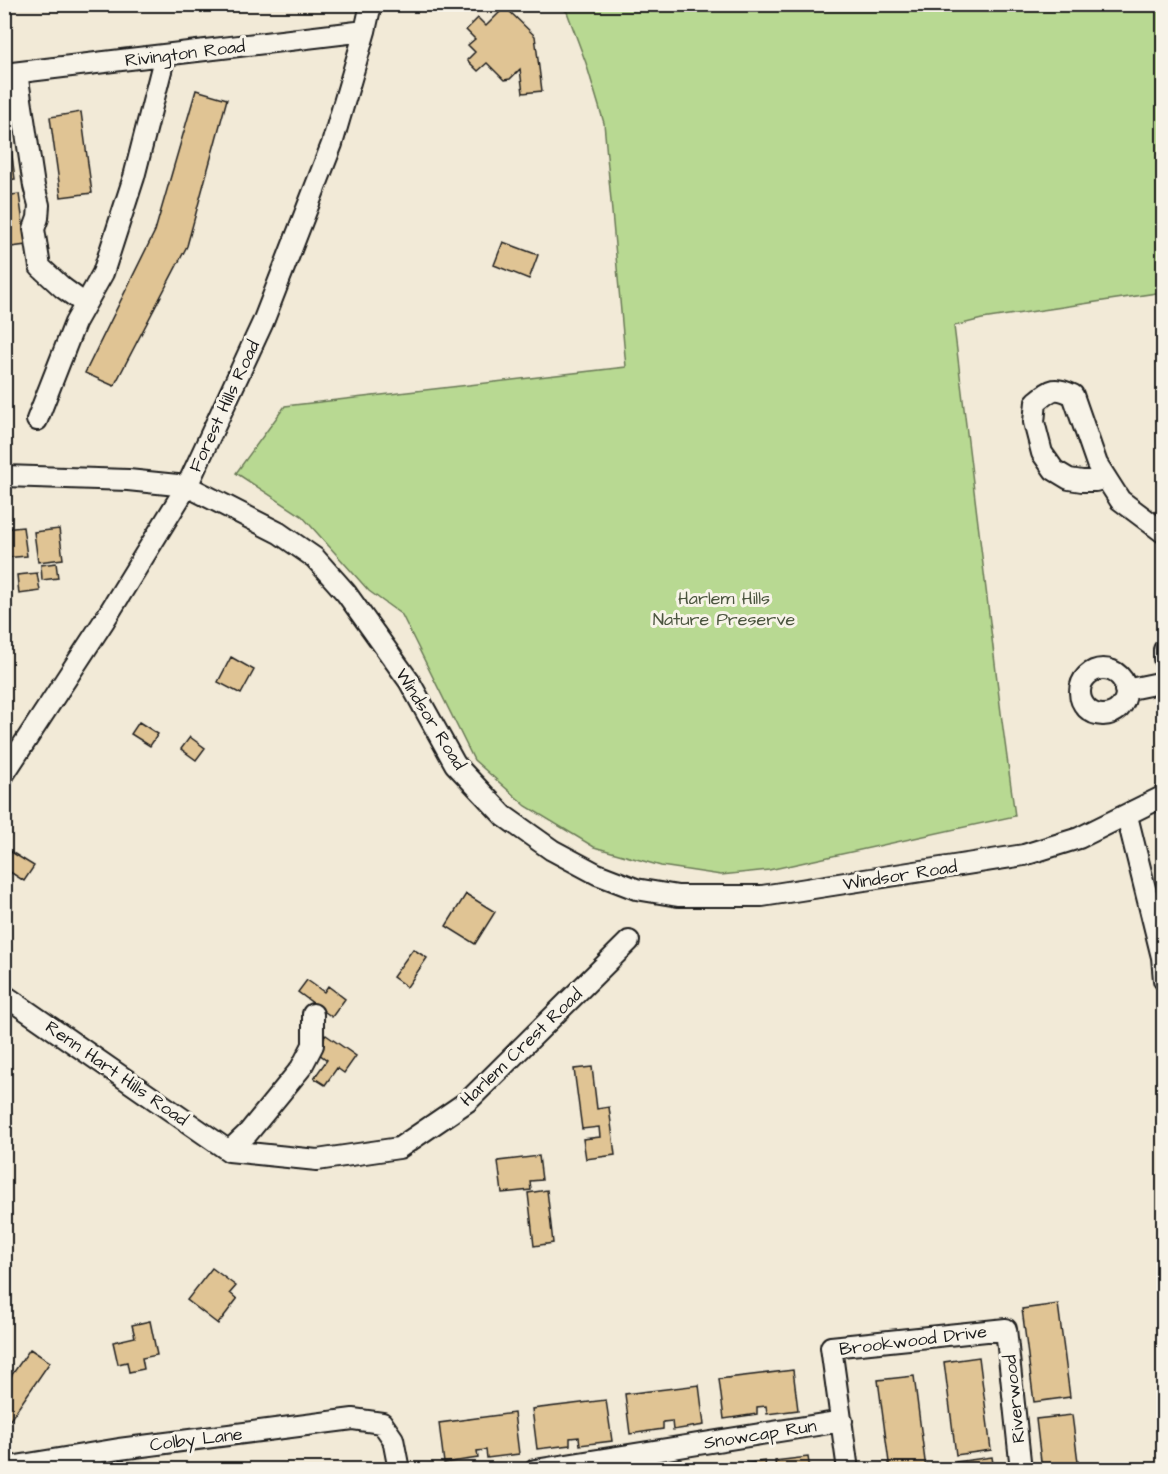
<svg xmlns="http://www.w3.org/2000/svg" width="1168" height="1474" font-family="'Architects Daughter',sans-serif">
<rect width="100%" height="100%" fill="#f2ead7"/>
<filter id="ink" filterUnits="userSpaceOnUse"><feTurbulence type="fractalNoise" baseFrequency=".0167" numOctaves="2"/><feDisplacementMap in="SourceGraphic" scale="12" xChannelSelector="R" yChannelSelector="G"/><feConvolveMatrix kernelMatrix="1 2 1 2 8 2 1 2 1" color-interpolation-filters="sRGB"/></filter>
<g filter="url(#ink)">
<!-- green -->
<path fill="#b8d992" stroke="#6a7a57" stroke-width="1.5" d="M557,5H1163V292L982,319L954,326L1002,721L1015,816L769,870L721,875L661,866L594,847L526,806L474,760L402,615L369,591L302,516L236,473L285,406L626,367L604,123L586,63L567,12Z"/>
<!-- building -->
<path fill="#e0c494" stroke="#1c1c1c" stroke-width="1.5" d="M505,7L535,36L542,91L523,93L520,69L510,79L504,80L487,63L478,71L467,60L475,52L468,45L475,39L466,30L478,18L486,26Z
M196,90L227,99L187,246L114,386L85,373L155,231Z
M81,112L92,193L61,197L50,117Z
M8,125L15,179L4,180V126Z
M19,194L26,245L4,248V196Z
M503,242L538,255L529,279L494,265Z
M23,527L27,556L4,558V529Z
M59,529L63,559L38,562L34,532Z
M56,563L58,578L42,580L41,565Z
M37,573L40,591L19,594L17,575Z
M231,657L254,670L241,694L218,682Z
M139,722L158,734L150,746L131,734Z
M190,737L205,748L196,760L181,749Z
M8,850L34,866L24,881L4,868V857Z
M466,894L495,912L475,944L446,926Z
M413,949L427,958L407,987L393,977Z
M307,980L324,992L328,986L345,999L332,1017L298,992Z
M326,1035L356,1056L344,1073L337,1068L325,1085L314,1078L327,1060L315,1051Z
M592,1067L597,1109L609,1107L615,1155L586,1159L583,1139L600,1137L599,1127L582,1129L574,1069Z
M539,1156L542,1180L530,1181L531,1190L502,1193L498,1161Z
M547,1190L553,1243L534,1246L528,1193Z
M212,1268L236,1286L230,1293L237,1299L218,1324L187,1300Z
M1058,1304L1070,1397L1034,1402L1022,1309Z
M150,1321L157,1355L142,1358L144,1369L129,1372L127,1362L118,1364L113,1342L135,1337L132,1325Z
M30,1349L50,1362L10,1420L4,1416V1386Z
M979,1357L991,1450L956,1455L944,1362Z
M793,1370L798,1410L767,1414L766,1406L757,1407V1414L724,1419L719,1379Z
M914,1376L926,1469L890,1470L878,1380Z
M699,1385L704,1425L673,1430L672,1421L663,1422V1429L630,1434L625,1394Z
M606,1400L612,1441L580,1445L579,1437L570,1438V1445L537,1449L532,1409Z
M514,1413L519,1454L487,1458L486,1450L477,1451L478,1458L444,1463L439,1423Z
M1072,1415L1079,1470H1042L1036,1419Z
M808,1457L810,1470H734V1465L765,1461L766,1469L776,1468L775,1461Z
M992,1457L994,1470H957L956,1462Z"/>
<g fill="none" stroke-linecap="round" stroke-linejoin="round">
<defs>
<path id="minor" d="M17,73L34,186L39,205L38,218L34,229L40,267L63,288L85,304
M4,74L365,31
M37,420L75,323L103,273L134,177L165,55
M4,476L128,480L187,486L279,533L315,558L346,593L409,681L455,764L504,816L552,850L597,874L636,889L678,896H762L1024,855L1079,838L1164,796
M1106,478L1095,481H1082L1069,479L1054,470L1042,453L1034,422L1036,402C1052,389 1054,386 1073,395L1097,464L1120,500L1164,533
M1164,650V659
M1080 692a23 23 0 1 1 46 0a23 23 0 1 1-46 0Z
M1125,690L1164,682
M4,774L104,621L187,486L263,322L332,144L365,31L371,4
M1127,816L1162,957L1164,980
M4,995L229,1151L317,1160L399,1148L468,1101L629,941
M229,1151L248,1133L301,1068L313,1045V1014
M4,1468L119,1449L353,1419L382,1423L393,1439L399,1470
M535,1470L842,1421
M848,1470L831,1347L1006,1329L1021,1470"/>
</defs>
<!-- minor casing -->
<use href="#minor" stroke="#1c1c1c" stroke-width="24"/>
<!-- minor -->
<use href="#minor" stroke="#f7f3e8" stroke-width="20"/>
</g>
</g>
<g text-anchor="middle" stroke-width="6" stroke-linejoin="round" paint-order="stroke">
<!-- street labels -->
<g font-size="18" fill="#1c1c1c" stroke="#f7f3e8">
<text transform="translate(185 53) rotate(-7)" y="6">Rivington Road</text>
<text transform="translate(224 406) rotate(-65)" y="6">Forest Hills Road</text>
<text transform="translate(431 719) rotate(58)" y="6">Windsor Road</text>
<text transform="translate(900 875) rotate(-9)" y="6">Windsor Road</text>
<text transform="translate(521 1047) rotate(-44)" y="6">Harlem Crest Road</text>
<text transform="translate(117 1073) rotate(35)" y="6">Renn Hart Hills Road</text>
<text transform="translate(913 1340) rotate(-7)" y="6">Brookwood Drive</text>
<text transform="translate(1014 1399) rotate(-96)" y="6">Riverwood</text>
<text transform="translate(760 1434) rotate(-9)" y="6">Snowcap Run</text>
<text transform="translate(196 1439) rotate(-7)" y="6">Colby Lane</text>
</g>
<!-- park labels -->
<g font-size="18" fill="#4b553f" stroke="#f7f3e8">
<text x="724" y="604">Harlem Hills<tspan x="724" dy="21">Nature Preserve</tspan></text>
</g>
</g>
<!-- margin -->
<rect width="1168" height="1474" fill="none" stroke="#f7f3e8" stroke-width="24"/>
<rect x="12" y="12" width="1144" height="1450" fill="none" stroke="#1c1c1c" stroke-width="2" filter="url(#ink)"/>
</svg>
